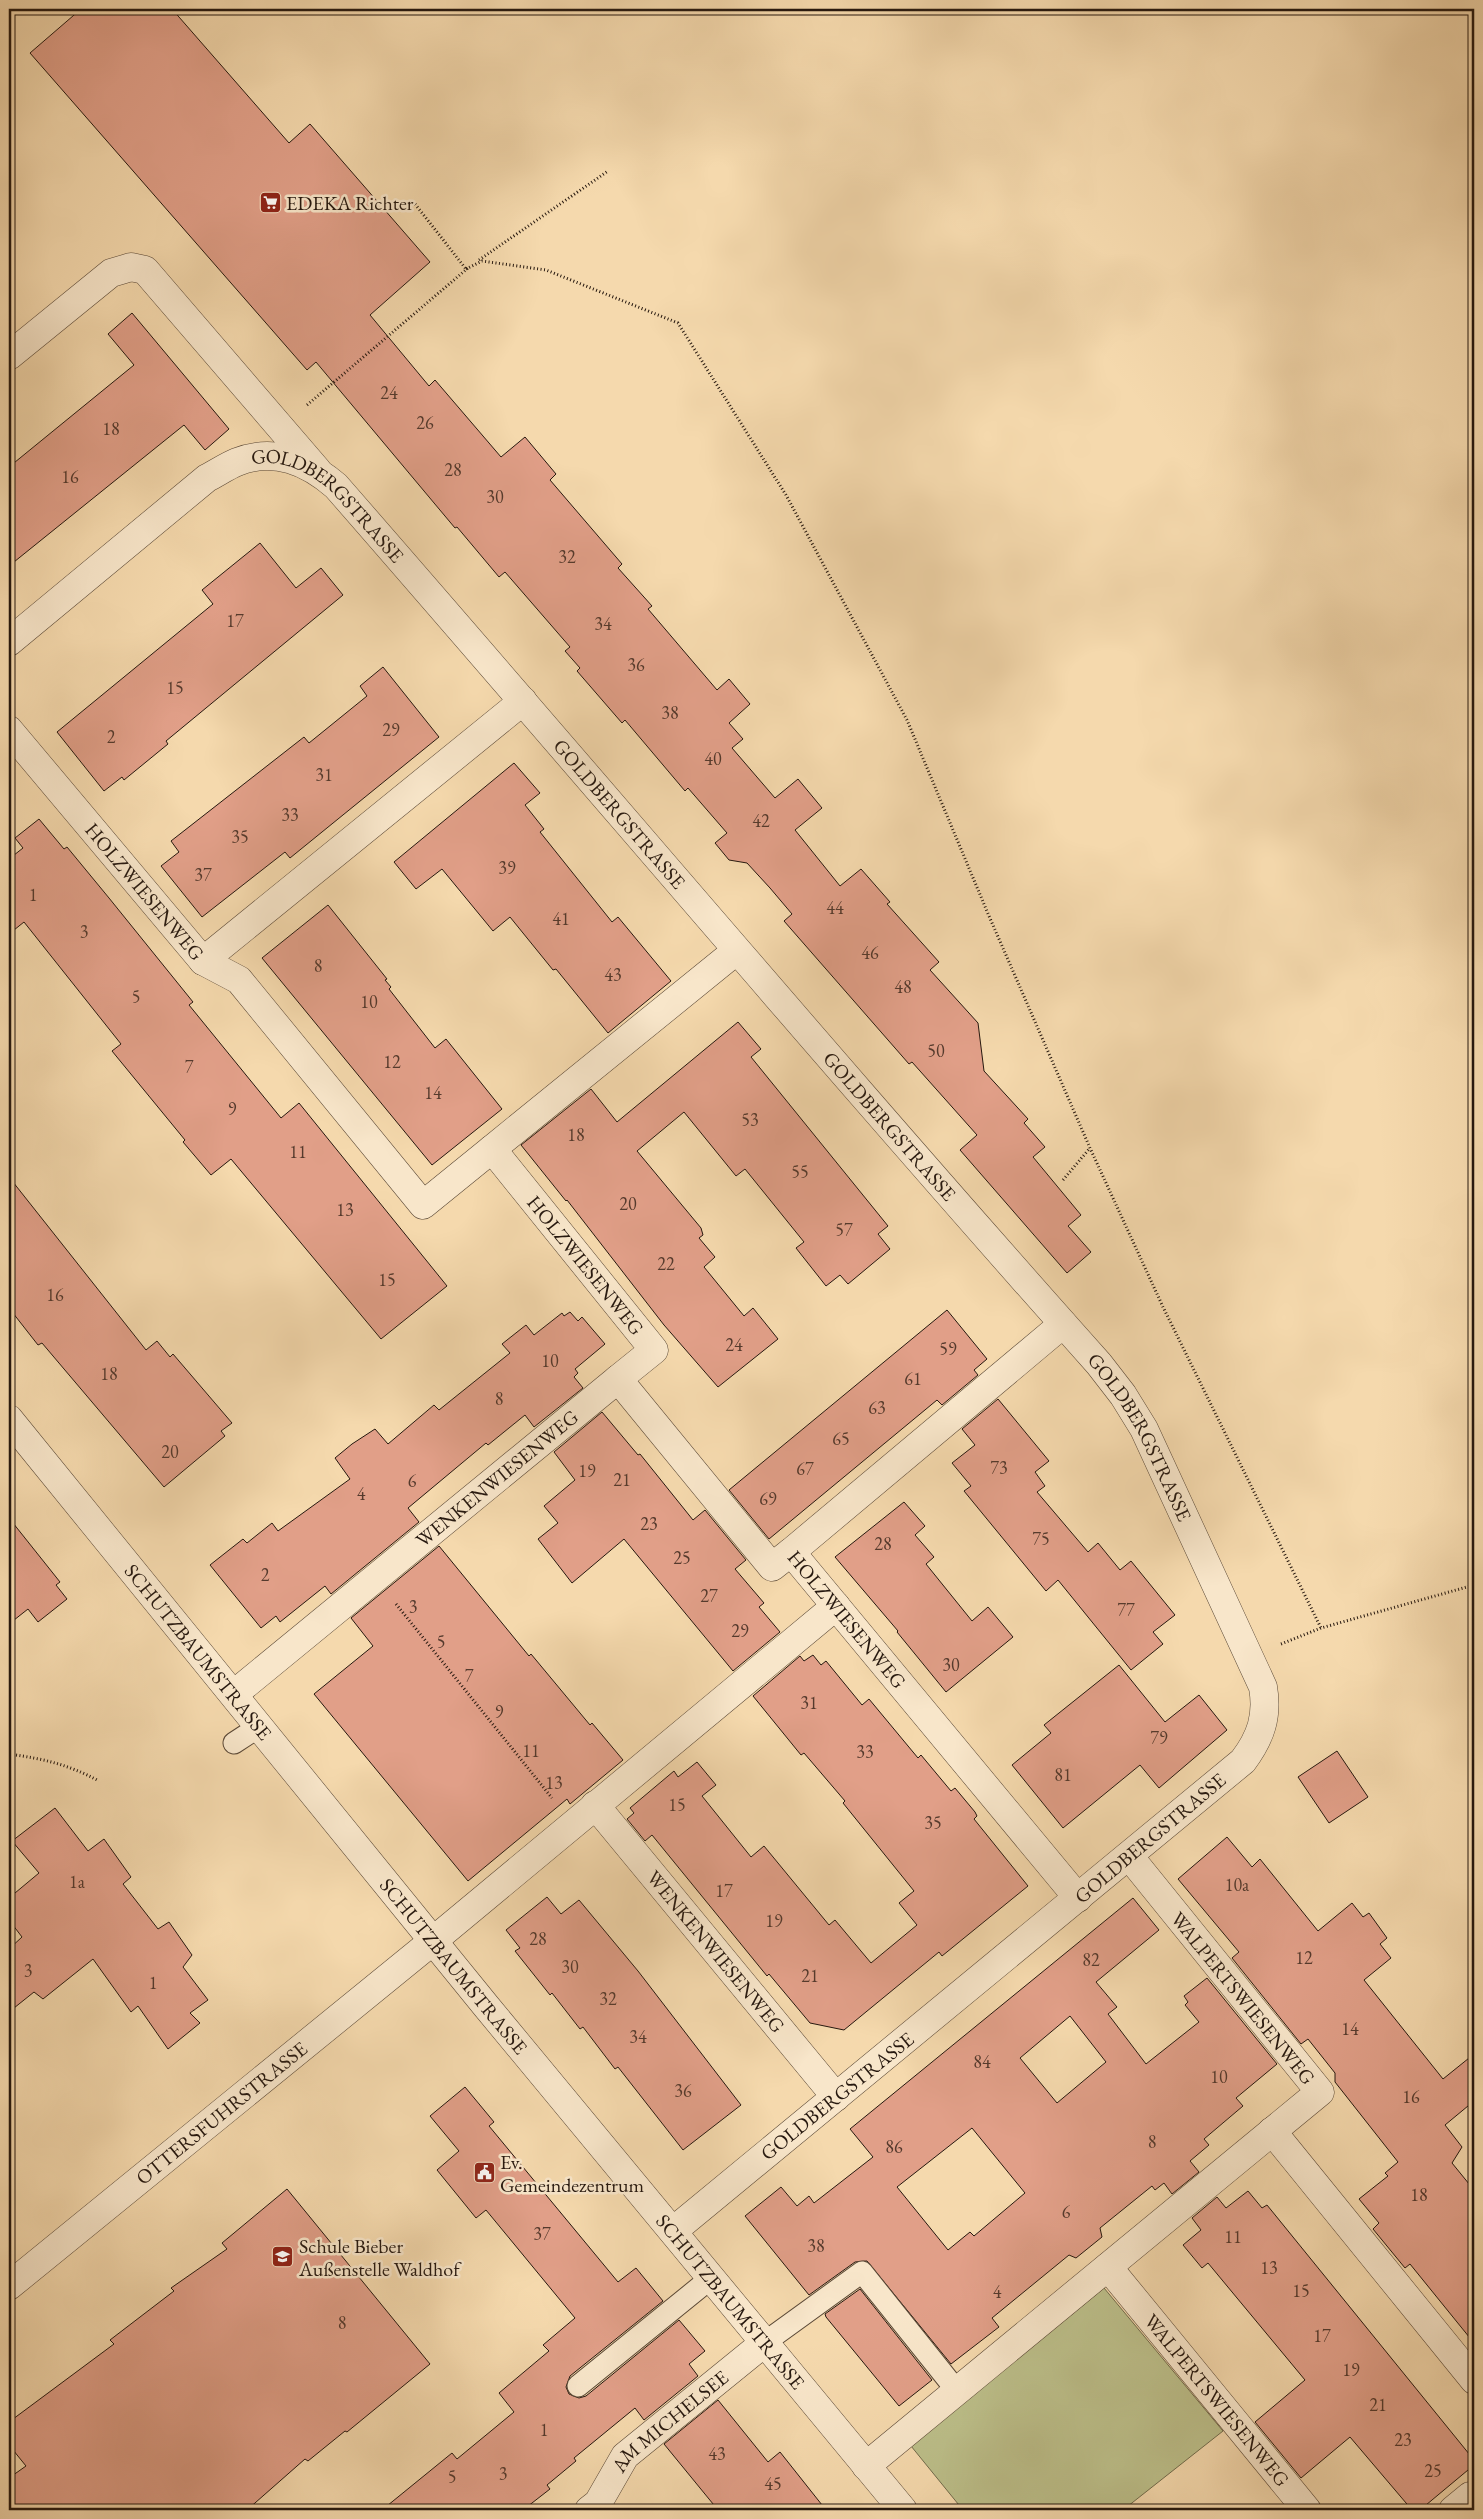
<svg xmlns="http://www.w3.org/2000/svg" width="1483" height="2519" font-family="'EB Garamond',serif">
<rect width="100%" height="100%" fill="#f5d9ad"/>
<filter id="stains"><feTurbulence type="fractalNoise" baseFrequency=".004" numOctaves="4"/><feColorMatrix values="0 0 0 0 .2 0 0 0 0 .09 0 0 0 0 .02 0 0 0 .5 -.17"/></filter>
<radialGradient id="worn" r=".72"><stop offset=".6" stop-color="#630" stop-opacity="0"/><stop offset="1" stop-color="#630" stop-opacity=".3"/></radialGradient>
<!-- green -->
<path fill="#bcbf8a" stroke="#716c4c" d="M1104,2288L1223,2431L1123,2510H963L911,2446Z"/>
<!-- building -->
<path fill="#e19f88" stroke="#26180f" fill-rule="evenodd" d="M81,9H172L289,143L310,124L430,262L370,315L429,386L435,380L501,457L525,437L556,474L550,480L622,564L618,568L652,606L648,609L717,690L729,679L750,704L729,723L743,739L732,748L775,798L798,779L822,808L795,830L840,886L861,869L890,902L887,904L939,962L930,970L978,1023L984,1071L1028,1119L1024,1123L1045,1147L1033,1157L1081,1215L1068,1226L1091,1252L1067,1273L960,1150L977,1135L912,1062L909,1064L784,921L792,914L770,888L747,863L729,860L715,843L727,833L688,788L685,791L625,720L622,723L577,671L580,668L565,651L570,647L505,572L499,577L457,527L455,528L316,362L307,370L30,53Z
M132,313L229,429L205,450L184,425L9,566V467L134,365L108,334Z
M260,543L296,588L321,568L343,595L166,741L168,744L124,780L122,777L104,791L57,732L213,604L202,590Z
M383,667L439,737L290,858L285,852L202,917L161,866L179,852L171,841L304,737L309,743L367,696L360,686Z
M514,763L540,793L525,805L544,829L540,832L612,922L618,917L671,981L608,1033L556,969L553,970L510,917L493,931L442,869L416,889L394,862Z
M39,819L64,849L67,847L109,898L193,1002L189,1005L281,1118L299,1103L447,1286L381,1339L231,1159L211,1175L183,1142L185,1140L112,1051L121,1044L24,922L9,934V859L23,848L15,838Z
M328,905L387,979L385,980L391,987L389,989L435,1048L446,1039L502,1109L432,1165L262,958Z
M738,1022L761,1049L751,1057L888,1226L878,1234L890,1249L848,1284L840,1275L826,1286L796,1248L804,1242L745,1169L736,1176L684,1112L637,1151L701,1228L703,1235L699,1238L715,1257L704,1267L744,1316L753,1308L778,1339L718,1387L664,1325L567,1200L566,1201L521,1145L591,1089L617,1122Z
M9,1177L146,1350L157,1341L170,1357L173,1354L232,1423L221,1431L225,1436L164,1487L42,1343L38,1345L9,1308Z
M947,1310L987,1359L974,1370L978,1375L942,1405L937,1400L769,1539L729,1490Z
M570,1312L578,1321L582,1317L605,1344L575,1369L578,1373L574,1377L583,1388L534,1427L525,1415L488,1445L486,1443L408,1508L419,1522L331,1594L325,1586L280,1622L276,1616L261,1628L210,1565L243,1539L247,1543L272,1523L278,1531L350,1479L335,1458L352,1444L375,1429L388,1444L434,1405L439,1410L510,1353L502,1344L526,1325L534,1335L562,1313L564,1316Z
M998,1399L1049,1461L1035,1472L1045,1486L1037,1492L1088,1552L1098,1543L1120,1570L1131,1561L1175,1615L1153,1632L1163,1644L1131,1670L1058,1580L1046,1591L964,1491L971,1486L952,1463L975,1445L962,1429Z
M602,1412L638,1455L640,1454L693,1520L705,1510L746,1560L735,1569L764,1603L759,1607L780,1632L733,1671L624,1539L572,1583L538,1539L558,1523L544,1506L575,1480L554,1452Z
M904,1502L925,1526L915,1535L934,1557L926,1564L972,1621L988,1607L1013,1637L946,1692L897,1632L898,1631L835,1557Z
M9,1518L60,1582L56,1585L67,1599L38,1622L28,1609L9,1624Z
M439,1546L529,1656L531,1654L590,1725L592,1723L623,1760L570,1804L567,1799L468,1881L314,1694L373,1646L351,1618Z
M813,1655L821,1665L826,1661L862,1705L869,1699L918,1758L921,1755L951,1791L955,1788L975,1812L977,1816L974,1819L1028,1886L942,1956L939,1952L844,2030L810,2023L769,1974L767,1976L652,1835L645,1841L627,1819L634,1813L630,1808L674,1771L678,1777L697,1762L716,1785L702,1796L751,1857L764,1846L829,1925L835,1920L871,1963L917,1925L899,1903L914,1891L843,1803L845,1801L804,1753L801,1755L753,1696L800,1656L804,1661Z
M1119,1665L1165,1722L1199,1695L1227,1730L1159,1788L1140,1765L1063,1828L1012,1765L1051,1733L1044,1725Z
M1337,1751L1368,1797L1329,1823L1298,1777Z
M55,1808L88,1851L104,1839L131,1877L123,1884L158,1929L169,1922L192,1955L183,1967L208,2000L190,2013L200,2023L168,2049L138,2006L131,2012L93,1959L43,1999L34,1992L9,2012V1949L22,1937L9,1920V1898L39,1873L12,1841Z
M1227,1837L1252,1867L1260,1859L1318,1931L1352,1903L1363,1917L1369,1913L1387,1938L1380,1944L1391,1958L1364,1980L1443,2079L1474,2054V2101L1445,2125L1462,2147L1452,2163L1474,2190V2343L1410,2264L1405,2268L1373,2229L1379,2223L1359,2199L1388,2176L1385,2173L1398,2162L1335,2082V2073L1308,2039L1301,2044L1232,1958L1239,1952L1178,1879Z
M547,1897L561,1914L579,1900L584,1906L638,1971L741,2105L683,2150L618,2067L615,2069L583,2027L580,2029L552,1993L550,1995L515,1951L520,1948L506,1930Z
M1133,1898L1159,1930L1096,1982L1117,2007L1108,2014L1146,2064L1199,2022L1185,2005L1188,2002L1184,1996L1207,1978L1277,2064L1236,2098L1243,2106L1204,2139L1209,2145L1190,2161L1199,2172L1172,2194L1164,2183L1155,2190L1152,2186L1100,2228L1102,2237L1076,2258L1069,2255L992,2318L999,2327L951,2364L867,2261L855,2262L809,2295L745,2216L781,2187L797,2206L809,2196L814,2203L873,2157L850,2129ZM1070,2016L1106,2062L1057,2103L1020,2058ZM972,2128L1025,2193L974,2236L970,2232L948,2250L897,2187Z
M465,2087L494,2122L489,2126L618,2282L636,2268L663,2301L570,2376L566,2387L569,2394L579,2398L586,2396L679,2320L705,2351L689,2364L698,2376L644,2420L635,2408L574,2458L576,2461L547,2485L550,2489L523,2510H382L452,2453L457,2459L514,2412L499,2393L549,2351L543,2345L575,2318L486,2210L476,2218L437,2170L459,2151L430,2116Z
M287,2189L430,2364L347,2432L345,2431L308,2461L305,2459L247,2510H9V2478L26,2466L9,2445V2422L114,2344L110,2340L174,2291L171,2288L227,2249L222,2243Z
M1248,2191L1262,2208L1267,2205L1474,2460V2465L1420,2510H1412L1350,2437L1301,2478L1255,2422L1305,2380L1208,2263L1202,2268L1183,2245L1201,2230L1192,2218L1217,2197L1226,2208Z
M860,2289L932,2380L899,2406L826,2317L825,2314Z
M718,2400L768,2462L780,2452L826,2510H718L664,2444Z"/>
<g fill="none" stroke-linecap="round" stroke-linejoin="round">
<defs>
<path id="service" d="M234,1743L260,1726
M764,2343L862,2272L957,2391
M578,2386L711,2278"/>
<g id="minor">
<path d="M9,356L111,273L131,267L145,270L317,470"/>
<path id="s1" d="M9,642L207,478C217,473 227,466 237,462C275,447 308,462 336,486C591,778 841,1075 1099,1364L1123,1395L1144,1429L1263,1687C1268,1716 1261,1737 1243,1761L673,2231"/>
<path id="s2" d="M9,730L203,961L239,980L423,1205L492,1149L654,1350L618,1379L772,1567L791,1552L1078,1898"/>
<path d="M203,961L523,701"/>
<path d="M492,1149L736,951"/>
<path id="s3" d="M9,1419L486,2006L903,2510"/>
<path d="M791,1552L1063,1324"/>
<path id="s4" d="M234,1694L618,1379"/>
<path id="s5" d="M595,1805L836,2097"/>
<path d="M1272,2131L1474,2380"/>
<path id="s6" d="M1108,2267L1307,2510"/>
<path id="s7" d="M9,2286L434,1940L836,1606"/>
<path d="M866,2466L1320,2092L1129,1856"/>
<path id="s8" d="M589,2510L598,2503L625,2456L764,2343"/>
<path d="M1453,2510L1470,2496"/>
</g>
</defs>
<!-- service casing -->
<use href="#service" stroke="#5a4836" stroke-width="23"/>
<!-- minor casing -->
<use href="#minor" stroke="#5a4836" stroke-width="29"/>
<!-- path -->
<path stroke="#26180f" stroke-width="3" stroke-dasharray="1 2.5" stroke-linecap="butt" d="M415,204L466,269
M479,260L608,171
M466,269L482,261L546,270L678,323L786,495L907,720L989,916L1090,1148L1163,1307L1321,1628
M307,405L468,268
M1063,1180L1090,1148
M396,1604L552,1798
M1281,1644L1321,1628L1474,1585
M9,1754C44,1759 67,1764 99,1781"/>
<!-- service -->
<use href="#service" stroke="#f8e6ca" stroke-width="21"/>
<!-- minor -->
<use href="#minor" stroke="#f8e6ca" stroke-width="28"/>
</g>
<!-- icons -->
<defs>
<symbol id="supermarket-square" viewBox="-11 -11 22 22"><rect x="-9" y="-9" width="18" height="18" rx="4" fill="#8f2418" stroke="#f8e6ca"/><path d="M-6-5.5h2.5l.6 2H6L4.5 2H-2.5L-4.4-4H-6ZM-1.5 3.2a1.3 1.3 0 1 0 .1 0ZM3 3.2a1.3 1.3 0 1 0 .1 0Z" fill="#fff"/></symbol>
<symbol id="civic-square" viewBox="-11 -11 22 22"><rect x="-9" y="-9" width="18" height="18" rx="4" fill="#8f2418" stroke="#f8e6ca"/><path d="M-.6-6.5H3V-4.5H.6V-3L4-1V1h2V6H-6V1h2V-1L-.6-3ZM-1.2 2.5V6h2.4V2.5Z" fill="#fff"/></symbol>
<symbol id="school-square" viewBox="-11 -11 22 22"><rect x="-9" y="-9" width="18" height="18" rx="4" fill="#8f2418" stroke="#f8e6ca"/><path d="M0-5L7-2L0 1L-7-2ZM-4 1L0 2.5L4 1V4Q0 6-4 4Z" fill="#fff"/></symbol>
</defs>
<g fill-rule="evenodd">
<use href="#supermarket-square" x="258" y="190" width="25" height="25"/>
<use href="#civic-square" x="472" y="2160" width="25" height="25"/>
<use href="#school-square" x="270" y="2244" width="25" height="25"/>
</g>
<g text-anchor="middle" stroke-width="5" stroke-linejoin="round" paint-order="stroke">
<!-- number labels -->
<g font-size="18" fill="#553a2d">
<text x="389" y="399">24</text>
<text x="425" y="429">26</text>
<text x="111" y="435">18</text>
<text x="453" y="476">28</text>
<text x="70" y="483">16</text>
<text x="495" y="503">30</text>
<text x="567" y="563">32</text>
<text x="235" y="627">17</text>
<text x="603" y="630">34</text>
<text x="636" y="671">36</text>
<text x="175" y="694">15</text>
<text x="670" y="719">38</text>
<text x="391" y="736">29</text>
<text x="111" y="743">2</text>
<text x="713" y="765">40</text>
<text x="324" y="781">31</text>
<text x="290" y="821">33</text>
<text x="761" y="827">42</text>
<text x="240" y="843">35</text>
<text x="507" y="874">39</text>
<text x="203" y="881">37</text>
<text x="33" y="901">1</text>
<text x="835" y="914">44</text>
<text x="561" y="925">41</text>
<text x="84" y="938">3</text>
<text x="870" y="959">46</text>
<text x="318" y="972">8</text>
<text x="613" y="981">43</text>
<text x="903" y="993">48</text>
<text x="136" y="1003">5</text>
<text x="369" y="1008">10</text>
<text x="936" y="1057">50</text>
<text x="392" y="1068">12</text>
<text x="189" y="1073">7</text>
<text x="433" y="1099">14</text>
<text x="232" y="1115">9</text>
<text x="750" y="1126">53</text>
<text x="576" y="1141">18</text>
<text x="298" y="1158">11</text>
<text x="800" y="1178">55</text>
<text x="628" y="1210">20</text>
<text x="345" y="1216">13</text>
<text x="844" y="1236">57</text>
<text x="666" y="1270">22</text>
<text x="387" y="1286">15</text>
<text x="55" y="1301">16</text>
<text x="734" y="1351">24</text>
<text x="948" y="1355">59</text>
<text x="550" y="1367">10</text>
<text x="109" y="1380">18</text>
<text x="913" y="1385">61</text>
<text x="499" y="1405">8</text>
<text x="877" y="1414">63</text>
<text x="841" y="1445">65</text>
<text x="170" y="1458">20</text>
<text x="999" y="1474">73</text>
<text x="805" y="1475">67</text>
<text x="587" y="1477">19</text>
<text x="622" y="1486">21</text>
<text x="412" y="1487">6</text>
<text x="361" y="1500">4</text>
<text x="768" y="1505">69</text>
<text x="649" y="1530">23</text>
<text x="1041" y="1545">75</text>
<text x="883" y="1550">28</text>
<text x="682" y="1564">25</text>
<text x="265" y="1581">2</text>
<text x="709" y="1602">27</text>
<text x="413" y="1613">3</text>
<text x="1126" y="1616">77</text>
<text x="740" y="1637">29</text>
<text x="441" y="1648">5</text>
<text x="951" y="1671">30</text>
<text x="469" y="1682">7</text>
<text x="809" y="1709">31</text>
<text x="499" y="1718">9</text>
<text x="1159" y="1744">79</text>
<text x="531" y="1757">11</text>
<text x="865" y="1758">33</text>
<text x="1063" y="1781">81</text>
<text x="554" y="1789">13</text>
<text x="677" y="1811">15</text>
<text x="933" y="1829">35</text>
<text x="77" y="1888">1a</text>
<text x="1237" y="1891">10a</text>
<text x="724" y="1897">17</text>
<text x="774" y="1927">19</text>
<text x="538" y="1945">28</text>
<text x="1304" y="1964">12</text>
<text x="1091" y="1966">82</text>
<text x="570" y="1973">30</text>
<text x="28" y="1977">3</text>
<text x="810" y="1982">21</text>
<text x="153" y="1989">1</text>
<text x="608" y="2005">32</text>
<text x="1350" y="2035">14</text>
<text x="638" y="2043">34</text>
<text x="982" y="2068">84</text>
<text x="1219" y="2083">10</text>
<text x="683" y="2097">36</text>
<text x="1411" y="2103">16</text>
<text x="1152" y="2148">8</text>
<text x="894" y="2153">86</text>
<text x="1419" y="2201">18</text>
<text x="1066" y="2218">6</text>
<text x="542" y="2240">37</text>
<text x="1233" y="2243">11</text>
<text x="816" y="2252">38</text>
<text x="1269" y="2274">13</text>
<text x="1301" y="2297">15</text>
<text x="997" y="2298">4</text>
<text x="342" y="2329">8</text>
<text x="1322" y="2342">17</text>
<text x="1351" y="2376">19</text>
<text x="1378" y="2411">21</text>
<text x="544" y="2436">1</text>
<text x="1403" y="2446">23</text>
<text x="717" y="2460">43</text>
<text x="1433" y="2477">25</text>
<text x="503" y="2480">3</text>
<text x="452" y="2483">5</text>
<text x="773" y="2490">45</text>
</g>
<!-- poi labels -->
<g font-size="20" fill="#26180f" stroke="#f8e6ca" text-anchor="start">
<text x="286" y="210">EDEKA Richter</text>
<text x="500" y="2169">Ev.<tspan x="500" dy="23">Gemeindezentrum</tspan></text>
<text x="299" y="2253">Schule Bieber<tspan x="299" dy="23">Außenstelle Waldhof</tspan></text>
</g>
<!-- street labels -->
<g font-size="20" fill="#26180f" stroke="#f8e6ca">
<text dy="7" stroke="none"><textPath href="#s1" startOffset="401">GOLDBERGSTRASSE</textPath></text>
<text dy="7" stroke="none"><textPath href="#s1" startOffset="832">GOLDBERGSTRASSE</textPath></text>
<text dy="7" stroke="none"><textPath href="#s2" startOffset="211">HOLZWIESENWEG</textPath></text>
<text dy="7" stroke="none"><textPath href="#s1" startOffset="1245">GOLDBERGSTRASSE</textPath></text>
<text dy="7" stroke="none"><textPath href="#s2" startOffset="871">HOLZWIESENWEG</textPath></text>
<text dy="7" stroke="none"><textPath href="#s1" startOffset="1646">GOLDBERGSTRASSE</textPath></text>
<text dy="7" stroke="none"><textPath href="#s4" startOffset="340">WENKENWIESENWEG</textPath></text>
<text dy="7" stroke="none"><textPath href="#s2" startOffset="1381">HOLZWIESENWEG</textPath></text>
<text dy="7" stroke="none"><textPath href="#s3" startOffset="300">SCHUTZBAUMSTRASSE</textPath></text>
<text transform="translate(1150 1838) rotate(-40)" y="7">GOLDBERGSTRASSE</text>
<text dy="7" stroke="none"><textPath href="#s5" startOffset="190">WENKENWIESENWEG</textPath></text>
<text dy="7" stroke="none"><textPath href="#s3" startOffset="705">SCHUTZBAUMSTRASSE</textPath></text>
<text transform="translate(1243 1998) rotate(51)" y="7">WALPERTSWIESENWEG</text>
<text transform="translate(837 2096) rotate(-39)" y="7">GOLDBERGSTRASSE</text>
<text dy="7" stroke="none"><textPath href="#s7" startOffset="274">OTTERSFUHRSTRASSE</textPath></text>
<text dy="7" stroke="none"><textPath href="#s3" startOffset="1140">SCHUTZBAUMSTRASSE</textPath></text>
<text dy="7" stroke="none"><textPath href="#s6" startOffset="172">WALPERTSWIESENWEG</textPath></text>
<text dy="7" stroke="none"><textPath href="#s8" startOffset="122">AM MICHELSEE</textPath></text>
</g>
</g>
<!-- margin -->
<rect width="1483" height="2519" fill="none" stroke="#f5d9ad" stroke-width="30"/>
<rect x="10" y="10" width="1463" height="2499" fill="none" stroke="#26180f" stroke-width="2.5"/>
<rect x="15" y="15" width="1453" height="2489" fill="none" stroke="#26180f"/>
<rect width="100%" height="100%" filter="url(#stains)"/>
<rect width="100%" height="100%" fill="url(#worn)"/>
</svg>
